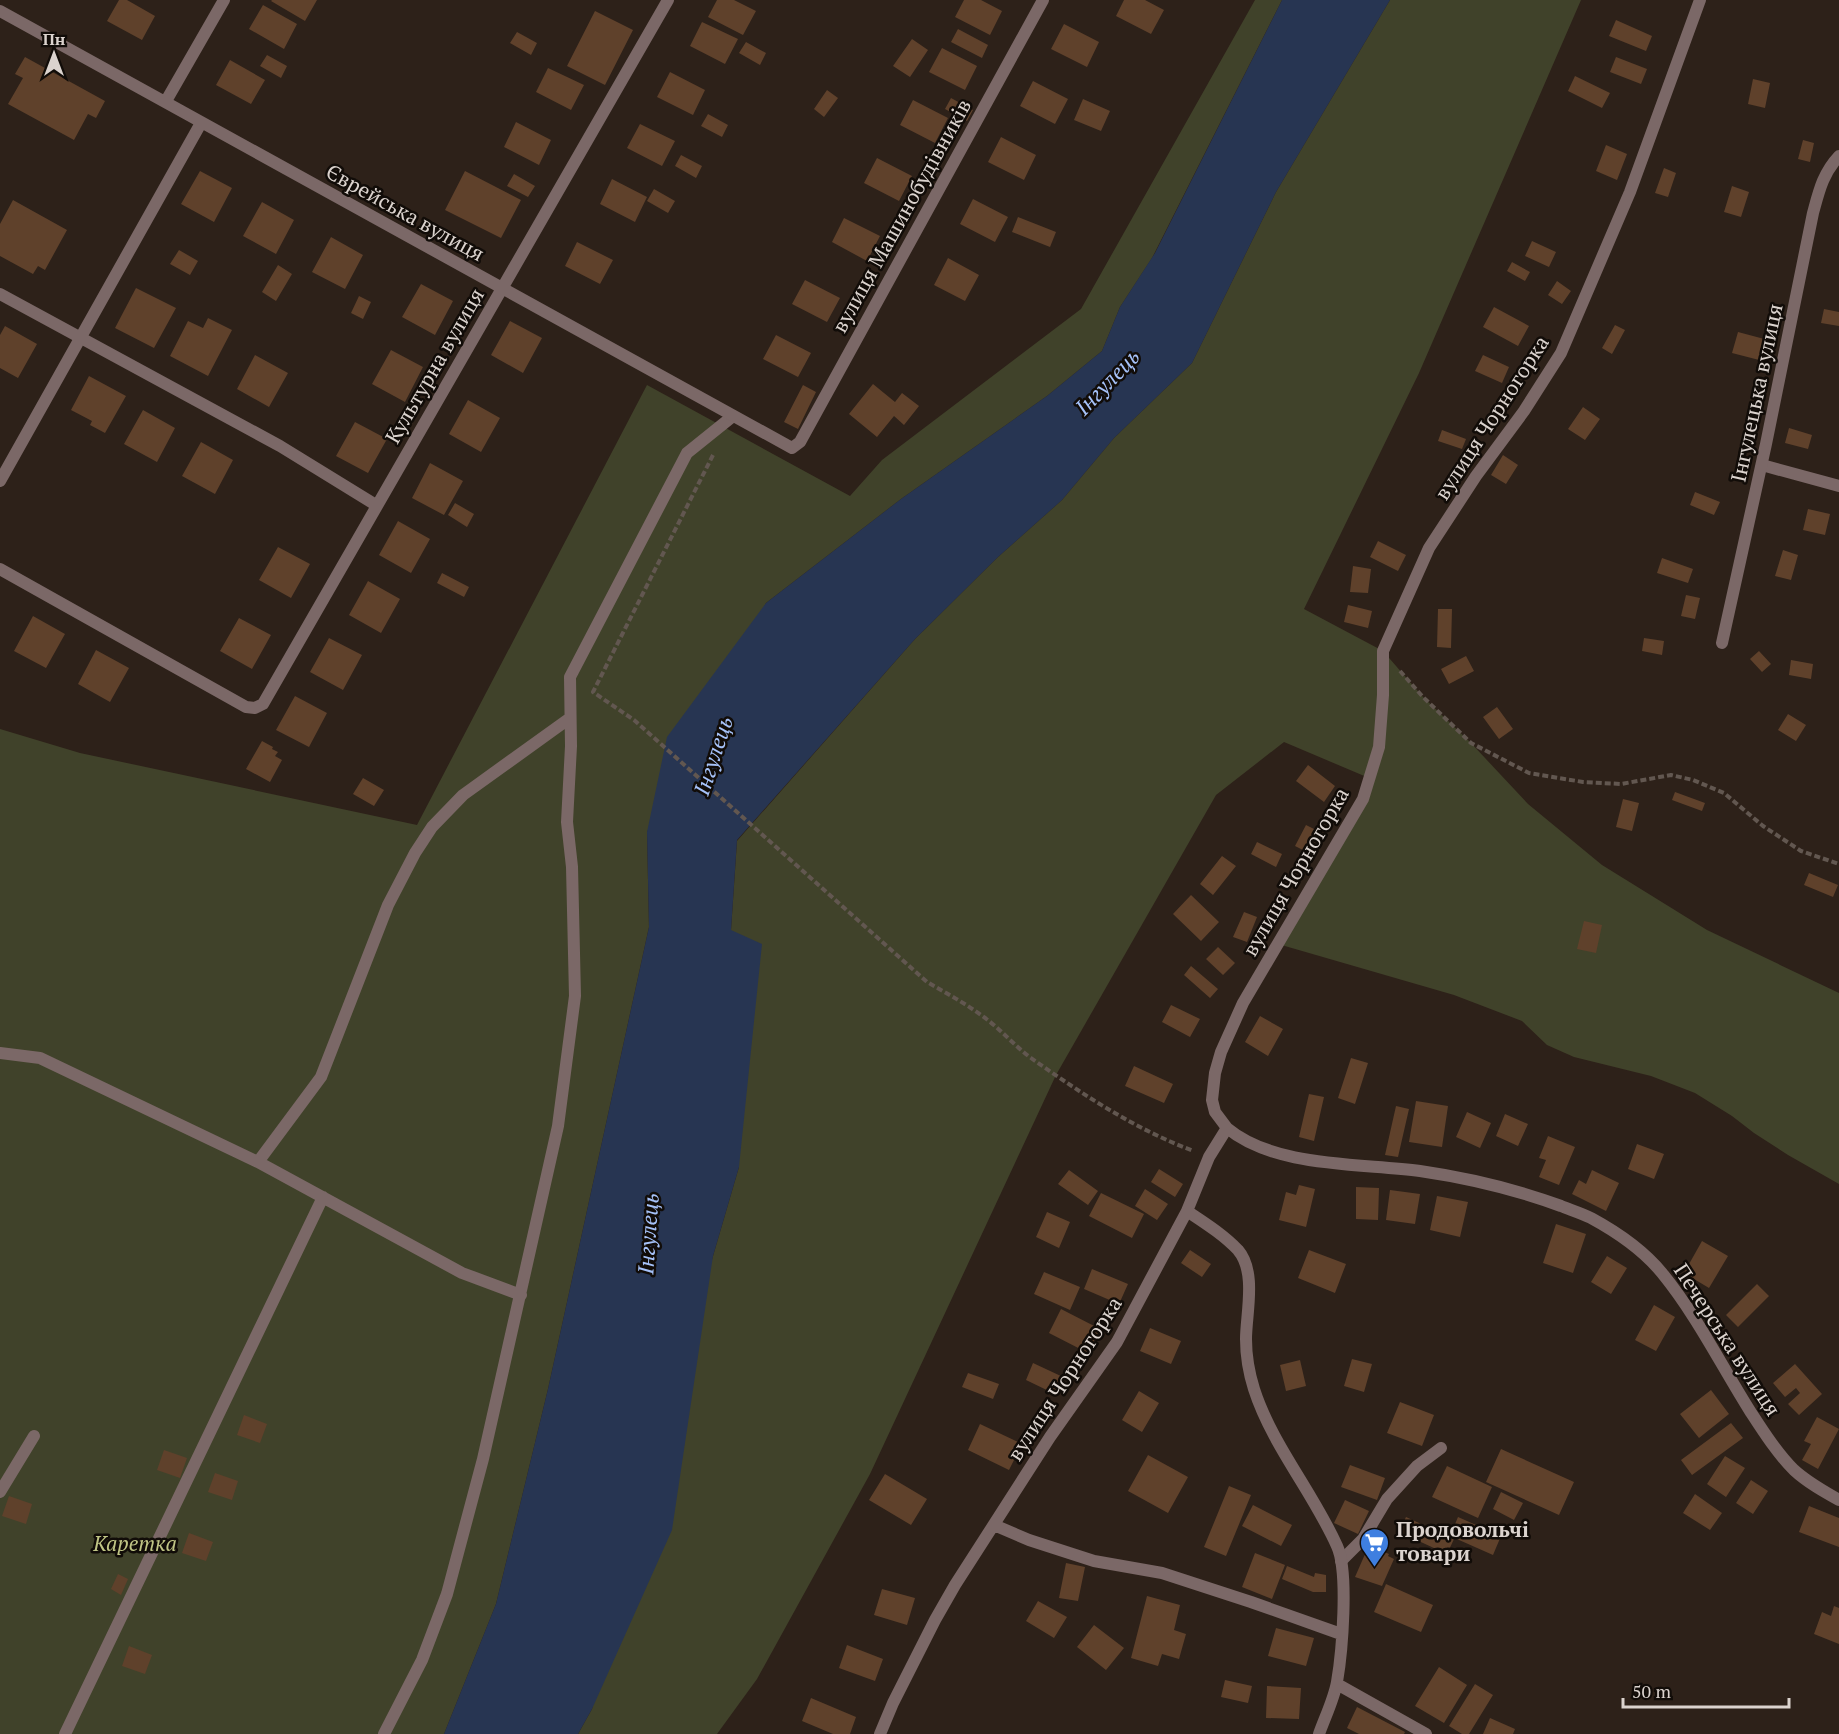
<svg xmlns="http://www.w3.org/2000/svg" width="1839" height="1734" font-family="'PT Serif',serif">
<rect width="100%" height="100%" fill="#2d2119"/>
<!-- green -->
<path fill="#40422a" d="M1255,0H1282L1152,258L1120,307L1102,351L1047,396L901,499L766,603L647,832L649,927L548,1389L496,1604L444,1734H0V729L80,753L417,825L647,385L850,496L882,460L1081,309Z
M1390,0H1581L1419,373L1304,609L1383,651L1423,697L1471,743L1528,804L1602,865L1707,930L1839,993V1184L1788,1155L1754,1133L1732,1116L1695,1093L1651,1076L1574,1057L1547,1045L1522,1021L1454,995L1278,944L1369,778L1284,742L1216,795L1056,1075L870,1474L757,1679L717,1734H578L592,1709L713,1256L739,1167L731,930L737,841L915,639L998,557L1062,500L1114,438L1192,363L1276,192Z"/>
<!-- water -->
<path fill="#273552" d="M1282,0H1390L1276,192L1192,363L1114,438L1062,500L998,557L915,639L737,840L731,930L762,944L739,1167L713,1256L672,1530L592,1709L578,1734H444L496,1604L548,1389L649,927L647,832L667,737L766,603L901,499L1047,396L1102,351L1120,307L1155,253Z"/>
<!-- building -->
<path fill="#5f412b" d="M119,0H127L155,16L142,40L107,21Z
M272,0H317L305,21L271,1Z
M717,0H734L756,11L743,35L708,17Z
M964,0H981L1002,11L990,35L955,17Z
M1124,0H1145L1164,10L1151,34L1116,16Z
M263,5L297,24L284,49L249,29Z
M595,11L633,30L605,85L567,66Z
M1616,20L1652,36L1646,51L1609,36Z
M702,22L738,39L725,64L690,46Z
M1064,24L1099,42L1087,67L1051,49Z
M958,29L988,45L982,58L951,42Z
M517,32L537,43L531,55L510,43Z
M912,39L928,50L910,77L893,66Z
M746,42L766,53L760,65L739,53Z
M942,48L977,66L965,90L929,72Z
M267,55L287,66L281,78L260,66Z
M25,57L105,101L96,118L88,114L74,140L8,104L23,78L15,74Z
M1616,57L1647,69L1641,84L1610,72Z
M230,60L265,80L251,104L216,85Z
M548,68L584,85L571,110L536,92Z
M670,72L705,90L693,115L657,97Z
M1575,76L1610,93L1602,108L1568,91Z
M1753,79L1770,83L1765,108L1748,104Z
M1033,81L1068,99L1055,124L1020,106Z
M827,90L838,98L824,117L814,109Z
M951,98L973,110L967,121L945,109Z
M1083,99L1110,111L1101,131L1074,120Z
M913,100L948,118L935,143L900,125Z
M708,114L728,125L722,137L701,126Z
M516,122L551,140L539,165L504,147Z
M640,124L675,141L662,166L627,148Z
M1001,137L1036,155L1024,180L988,162Z
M1803,140L1814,143L1810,162L1798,159Z
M1606,145L1627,154L1617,180L1596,171Z
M681,155L702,166L696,178L675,166Z
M877,158L912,176L899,201L864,183Z
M1664,168L1676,173L1668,197L1655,193Z
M200,171L232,188L214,222L181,204Z
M465,171L521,200L501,238L445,210Z
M514,174L535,186L528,197L507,186Z
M612,179L647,197L635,222L600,204Z
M1732,186L1749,192L1741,217L1724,212Z
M654,189L675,201L668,213L647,201Z
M973,199L1008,217L995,242L960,224Z
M13,200L67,230L45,270L38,266L33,274L0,256V224Z
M262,202L294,220L276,254L243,236Z
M1018,217L1056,232L1050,247L1012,232Z
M844,218L880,236L867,261L832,242Z
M331,237L363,255L345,289L312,272Z
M1532,241L1556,252L1549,267L1525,256Z
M577,242L613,260L600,284L565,266Z
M179,250L198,261L190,275L170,264Z
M948,258L979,275L965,301L934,285Z
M1512,262L1530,272L1525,281L1507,271Z
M278,265L292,274L276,301L262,292Z
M805,280L840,298L827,322L792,304Z
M1557,281L1571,291L1562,304L1548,295Z
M421,284L453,301L435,335L402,317Z
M136,288L176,308L154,348L115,328Z
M359,296L371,302L363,319L351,313Z
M1494,307L1529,326L1518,346L1483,327Z
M1824,309L1839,312V326L1821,323Z
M208,318L232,330L208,376L170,356L188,321L203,328Z
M510,321L542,338L523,373L491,355Z
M1615,325L1625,330L1612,354L1602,348Z
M5,326L37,344L18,378L0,368V335Z
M1738,332L1768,340L1763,361L1732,353Z
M776,335L811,353L798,377L763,359Z
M391,350L423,367L405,402L372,384Z
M255,355L288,373L269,407L237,389Z
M1483,355L1509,367L1502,383L1475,371Z
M89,376L126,396L105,433L90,425L92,421L71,410Z
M873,384L895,402L902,393L919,406L904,425L894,416L877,437L849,414Z
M803,385L816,392L798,429L784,422Z
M468,400L500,418L481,452L449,434Z
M1583,407L1600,419L1585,440L1568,429Z
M143,410L175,428L157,462L124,444Z
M355,422L387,439L368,473L336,456Z
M1789,428L1812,435L1808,449L1785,443Z
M1442,430L1466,439L1462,449L1438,441Z
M201,442L233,460L215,494L182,476Z
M1503,455L1518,465L1506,484L1491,475Z
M430,463L463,481L444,515L412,498Z
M1695,492L1720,502L1714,515L1690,505Z
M455,503L474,514L467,527L448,515Z
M1808,509L1830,514L1825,535L1803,530Z
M398,521L430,539L411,573L379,555Z
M1378,541L1406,555L1398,571L1370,557Z
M278,547L310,564L291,598L259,580Z
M1783,550L1798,555L1791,580L1775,576Z
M1662,558L1693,569L1688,583L1657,573Z
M1353,566L1371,569L1368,593L1350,592Z
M442,573L469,587L464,597L437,583Z
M368,581L400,599L381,633L349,615Z
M1686,595L1700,598L1695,619L1681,616Z
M1348,605L1372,611L1368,628L1344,622Z
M1438,609H1452L1451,648L1437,647Z
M33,616L65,634L46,668L14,651Z
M239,618L271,635L252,669L220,651Z
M329,638L362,655L343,690L310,672Z
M1644,638L1664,641L1662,655L1642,651Z
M96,650L129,668L110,702L78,684Z
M1759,651L1771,664L1762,672L1750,659Z
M1466,656L1474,671L1449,684L1441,669Z
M1791,660L1813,664L1811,679L1789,675Z
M295,696L327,713L309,747L276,730Z
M1497,707L1513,729L1499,739L1483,717Z
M1788,714L1806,725L1796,741L1778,730Z
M262,741L273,747L272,749L278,752L275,756L282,760L270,782L246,769Z
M1308,765L1335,786L1324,802L1296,781Z
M363,778L384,790L374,806L353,794Z
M1675,792L1705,803L1702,811L1672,800Z
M1623,799L1639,803L1632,831L1616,827Z
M1306,825L1318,831L1307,852L1295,846Z
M1257,842L1282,854L1276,867L1251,854Z
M1222,856L1236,866L1213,895L1200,884Z
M1809,873L1838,885L1833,897L1804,885Z
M1191,895L1219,922L1201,941L1173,914Z
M1244,912L1257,917L1247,942L1233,937Z
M1584,921L1602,925L1596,953L1577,949Z
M1218,947L1235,963L1223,975L1206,959Z
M1191,966L1218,989L1210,998L1184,975Z
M1171,1005L1200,1019L1190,1037L1162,1022Z
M1260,1016L1283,1029L1268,1056L1245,1042Z
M1351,1058L1368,1063L1355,1104L1338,1098Z
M1134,1066L1173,1084L1164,1103L1125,1086Z
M1309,1094L1324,1097L1314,1141L1299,1137Z
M1416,1101L1448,1106L1442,1147L1409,1142Z
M1396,1106L1409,1109L1398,1157L1385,1155Z
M1467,1112L1491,1123L1480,1148L1456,1137Z
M1505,1114L1528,1124L1518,1146L1496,1136Z
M1548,1136L1575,1147L1559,1185L1539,1177L1546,1160L1539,1158Z
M1637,1144L1664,1154L1654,1179L1628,1169Z
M1159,1169L1183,1184L1175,1197L1151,1182Z
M1069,1170L1098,1191L1088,1205L1058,1184Z
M1592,1170L1619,1183L1606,1211L1572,1194L1579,1180L1586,1184Z
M1299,1185L1315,1189L1306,1227L1279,1220L1286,1192L1296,1195Z
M1356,1187L1379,1188L1378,1220L1356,1219Z
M1145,1189L1168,1204L1157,1220L1135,1206Z
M1390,1190L1420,1194L1415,1224L1386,1220Z
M1101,1193L1144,1214L1132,1238L1089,1216Z
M1437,1196L1468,1202L1460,1237L1430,1230Z
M1047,1212L1070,1222L1059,1248L1036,1237Z
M1556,1224L1586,1234L1573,1273L1543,1263Z
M1702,1241L1728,1256L1709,1288L1684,1273Z
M1190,1250L1211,1264L1202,1277L1181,1263Z
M1309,1250L1346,1264L1335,1293L1298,1278Z
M1607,1256L1627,1268L1611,1294L1591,1282Z
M1092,1269L1128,1284L1119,1304L1084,1289Z
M1044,1272L1080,1287L1070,1310L1034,1294Z
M1757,1284L1769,1296L1738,1327L1726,1315Z
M1654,1305L1675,1317L1656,1351L1635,1340Z
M1061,1309L1100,1329L1088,1353L1049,1333Z
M1150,1328L1181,1341L1171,1364L1140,1351Z
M1352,1359L1372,1364L1364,1392L1344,1386Z
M1300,1360L1306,1386L1286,1391L1280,1365Z
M1033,1363L1063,1377L1055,1394L1026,1380Z
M1795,1364L1822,1394L1799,1415L1788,1404L1800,1393L1796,1388L1785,1397L1773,1383Z
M968,1373L999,1384L993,1399L962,1387Z
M1711,1390L1729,1414L1699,1438L1680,1414Z
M1139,1391L1159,1403L1142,1432L1122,1420Z
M1400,1402L1434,1415L1422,1446L1387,1433Z
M244,1415L267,1424L260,1443L237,1435Z
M1817,1417L1839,1429L1818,1469L1802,1460L1811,1444L1804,1441Z
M1731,1423L1743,1438L1692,1475L1681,1460Z
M980,1424L1022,1444L1009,1470L968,1450Z
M1501,1449L1574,1482L1559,1515L1486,1482Z
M164,1450L187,1458L180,1478L157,1470Z
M1148,1455L1188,1477L1168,1513L1128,1491Z
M1725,1456L1745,1468L1726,1497L1707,1484Z
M1350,1465L1385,1478L1377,1500L1341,1487Z
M1447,1466L1492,1487L1478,1518L1432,1497Z
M215,1473L238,1481L232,1500L208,1492Z
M885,1474L927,1499L911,1525L869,1500Z
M1751,1480L1768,1491L1753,1514L1736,1503Z
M1229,1486L1251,1495L1226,1556L1204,1547Z
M1501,1492L1523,1503L1514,1520L1493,1509Z
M1695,1494L1722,1513L1710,1530L1683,1513Z
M9,1496L32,1504L26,1524L2,1516Z
M1345,1500L1369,1511L1358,1534L1334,1523Z
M1253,1505L1292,1525L1281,1546L1242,1526Z
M1809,1506L1839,1518V1547L1799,1532Z
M1406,1517L1454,1539L1447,1554L1399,1532Z
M1458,1517L1501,1536L1493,1555L1450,1536Z
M189,1533L213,1542L206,1561L182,1553Z
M1369,1545L1389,1554L1388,1556L1394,1559L1382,1586L1355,1577Z
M1255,1553L1285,1565L1272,1599L1242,1587Z
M1066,1563L1085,1567L1078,1601L1059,1598Z
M1287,1566L1314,1577L1315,1573L1326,1575V1592H1313L1282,1579Z
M118,1574L128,1579L121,1595L111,1589Z
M1386,1584L1433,1605L1421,1632L1374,1612Z
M882,1589L915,1598L907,1625L874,1615Z
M1147,1596L1180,1605L1174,1630L1186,1634L1179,1659L1162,1654L1158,1666L1131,1658Z
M1038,1601L1067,1617L1054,1638L1026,1621Z
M1834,1606L1839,1608V1644L1814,1634L1822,1612L1831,1616Z
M1094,1625L1124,1648L1106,1670L1077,1647Z
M1276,1628L1314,1638L1306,1666L1268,1656Z
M847,1645L883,1659L875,1681L839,1668Z
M129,1646L152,1655L145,1674L122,1666Z
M1439,1667L1467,1685L1444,1723L1415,1706Z
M1225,1680L1252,1686L1248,1703L1221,1697Z
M1475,1684L1493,1695L1469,1734H1462L1449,1726Z
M1267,1686L1301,1688L1299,1719L1266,1718Z
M811,1698L856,1717L850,1734H833L802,1721Z
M1357,1707L1405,1732L1404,1734H1359L1347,1728Z
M1490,1718L1515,1729L1513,1734H1483Z"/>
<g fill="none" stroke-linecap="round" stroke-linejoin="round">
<!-- path -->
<path stroke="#625750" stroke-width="4" stroke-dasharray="6 3" stroke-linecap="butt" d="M713,455L593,692L634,720L927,982C948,994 970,1006 989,1021C1004,1033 1016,1047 1031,1058C1082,1094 1136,1130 1194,1151
M1400,671L1423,697L1471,743L1529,773L1583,782L1621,784L1671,775L1693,780L1724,793L1763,826L1801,851L1839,864"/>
<!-- service -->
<path stroke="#7b6867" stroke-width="12" d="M1762,465L1839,486
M0,1053L40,1058L258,1162L462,1273L521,1295
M258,1162L321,1077L388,905L415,853L432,827L463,795L570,718
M0,1492L34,1436
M1341,1561L1363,1539L1387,1499L1417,1466L1441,1448
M65,1734L323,1197
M384,1734L422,1660L447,1594L483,1459L558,1126L575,996L572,867L567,822L571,746L570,677L687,453L733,416"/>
<!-- minor -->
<path stroke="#7b6867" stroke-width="12" d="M0,11L792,448L800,442L1043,0
M166,101L224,0
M0,294L280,446L376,505
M0,481L201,123
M0,569L246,707L255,708L263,704L668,0
M1722,643L1766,444L1813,213C1819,191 1823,173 1839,156
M1227,1128C1275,1168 1361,1163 1420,1171C1468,1178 1515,1189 1561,1206C1571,1210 1581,1213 1591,1218C1615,1231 1644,1251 1662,1273C1697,1316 1721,1365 1750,1411C1763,1431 1777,1453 1794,1470C1807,1482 1823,1491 1839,1500
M1187,1211C1205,1223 1224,1235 1238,1250C1257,1272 1246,1314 1246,1339C1246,1356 1249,1373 1254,1389C1272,1445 1313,1492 1337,1546C1349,1572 1342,1653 1337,1682C1334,1699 1325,1717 1319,1734
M994,1525L1029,1540L1094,1561L1162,1573L1251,1602L1341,1634
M1337,1684L1426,1734
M880,1734L893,1703L935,1620L955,1585L1050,1437L1117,1342L1187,1211L1209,1157L1227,1128L1215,1112L1212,1100L1215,1073L1221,1052L1243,1003L1363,799L1379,747L1383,695V651L1429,548L1476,476L1524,411L1561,353L1630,192L1700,0"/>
</g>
<!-- icons -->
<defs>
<symbol id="supermarket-pin" viewBox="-11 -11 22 30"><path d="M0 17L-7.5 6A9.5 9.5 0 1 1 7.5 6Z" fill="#3f7fe0" stroke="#110c08"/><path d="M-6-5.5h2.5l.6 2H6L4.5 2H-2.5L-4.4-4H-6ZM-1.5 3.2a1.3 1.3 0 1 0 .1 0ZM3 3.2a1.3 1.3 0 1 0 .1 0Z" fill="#fff"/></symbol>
</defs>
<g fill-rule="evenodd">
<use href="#supermarket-pin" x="1358" y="1526" width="33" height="45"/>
</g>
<g text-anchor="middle" stroke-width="5" stroke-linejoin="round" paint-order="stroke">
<!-- street labels -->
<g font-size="21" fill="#dbd3ce" stroke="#110c08">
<text transform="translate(405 213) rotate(29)" y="7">Єврейська вулиця</text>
<text transform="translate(902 216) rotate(-61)" y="7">вулиця Машинобудівників</text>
<text transform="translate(435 366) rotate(-60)" y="7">Культурна вулиця</text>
<text transform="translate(1757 393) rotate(-78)" y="7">Інгулецька вулиця</text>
<text transform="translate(1492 418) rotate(-57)" y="7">вулиця Чорногорка</text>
<text transform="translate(1296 872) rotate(-60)" y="7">вулиця Чорногорка</text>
<text transform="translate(1727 1340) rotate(57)" y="7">Печерська вулиця</text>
<text transform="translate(1065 1379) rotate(-57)" y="7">вулиця Чорногорка</text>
</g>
<!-- poi labels -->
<g font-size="21" font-weight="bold" fill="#dbd3ce" stroke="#110c08" text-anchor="start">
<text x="1396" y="1537">Продовольчі<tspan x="1396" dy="24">товари</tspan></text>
</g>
<!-- park labels -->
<g font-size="21" font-style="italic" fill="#c0c585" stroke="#110c08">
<text x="135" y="1551">Каретка</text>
</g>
<!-- water labels -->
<g font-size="22" font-style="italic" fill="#a6c2f9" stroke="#110c08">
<text transform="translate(1107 382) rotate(-46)" y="8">Інгулець</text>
<text transform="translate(713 756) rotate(-72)" y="8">Інгулець</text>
<text transform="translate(648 1234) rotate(-86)" y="8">Інгулець</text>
</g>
</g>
<!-- north arrow -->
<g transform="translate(54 54)" stroke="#110c08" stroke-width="4.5" paint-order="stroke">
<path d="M0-4.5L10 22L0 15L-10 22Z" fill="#dbd3ce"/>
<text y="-9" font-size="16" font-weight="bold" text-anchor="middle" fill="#dbd3ce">Пн</text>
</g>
<!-- scale -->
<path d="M1623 1698v9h166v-9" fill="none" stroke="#dbd3ce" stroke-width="3"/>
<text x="1632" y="1698" font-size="18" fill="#dbd3ce" stroke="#110c08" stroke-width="4.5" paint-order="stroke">50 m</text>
</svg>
